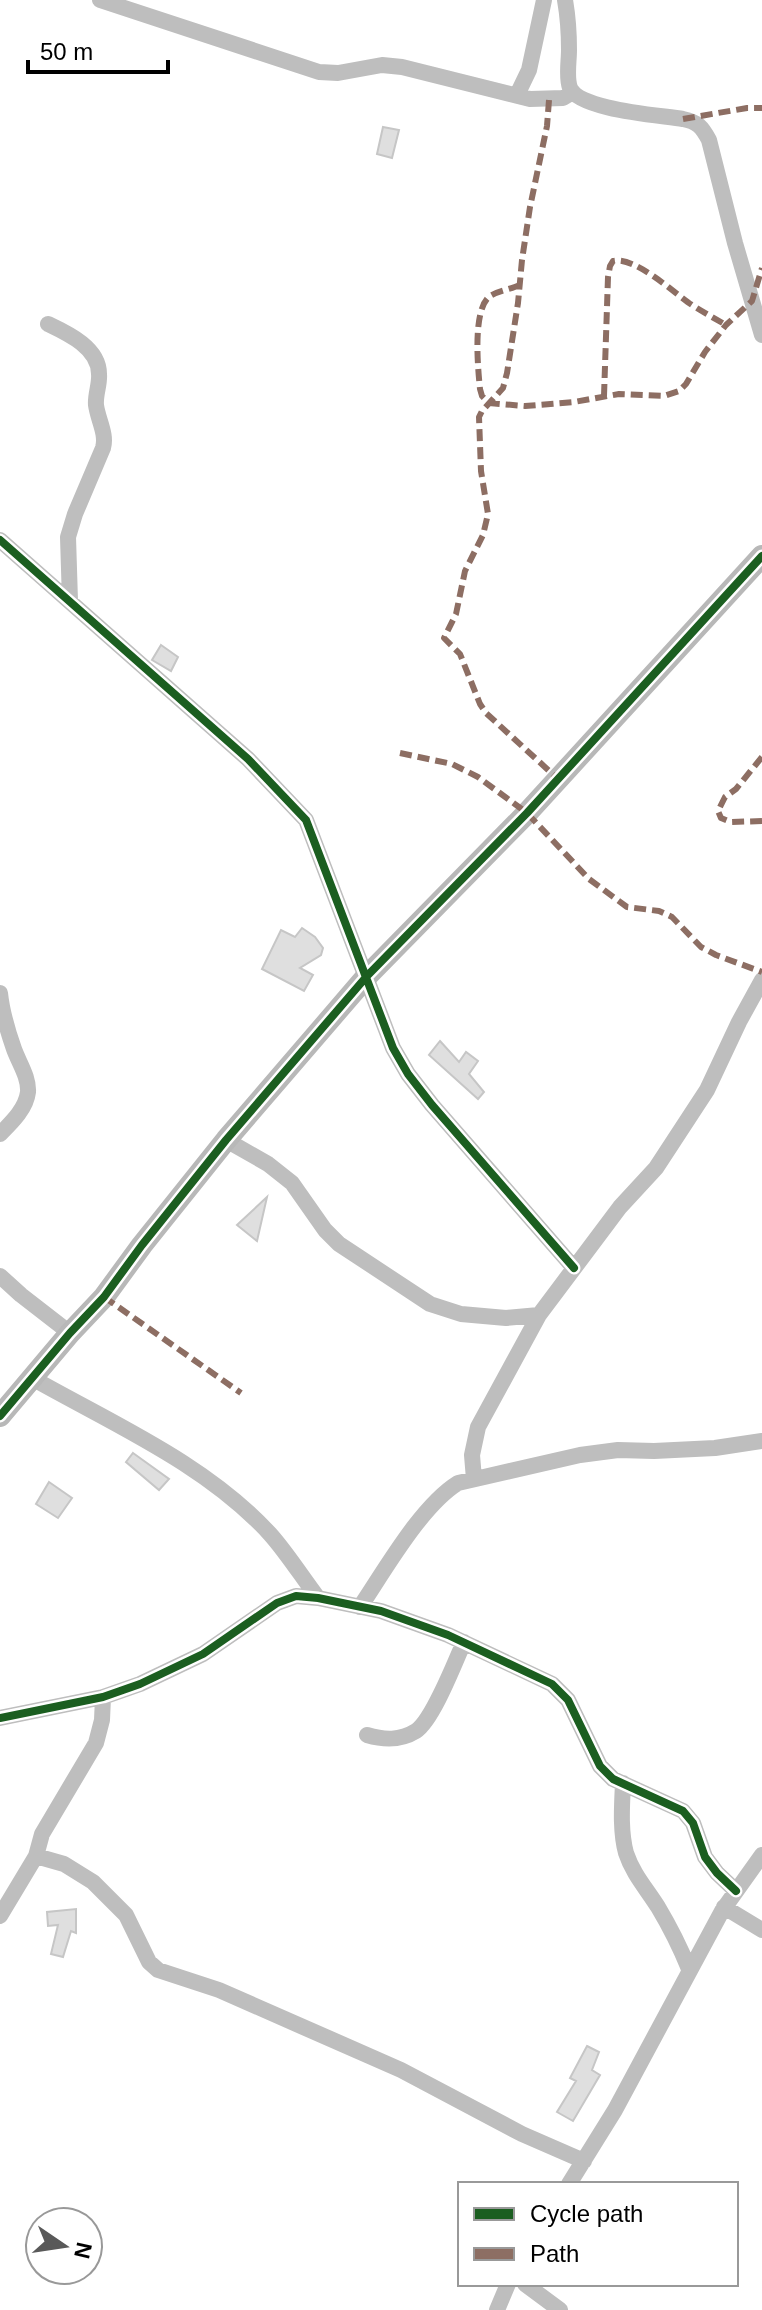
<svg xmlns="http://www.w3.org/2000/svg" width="762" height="2310" font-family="Helvetica,sans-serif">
<rect width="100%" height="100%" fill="#fff"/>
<!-- building -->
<path fill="#dfdfdf" stroke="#c6c6c6" stroke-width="2" d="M383,127L399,130L392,158L377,154Z
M161,645L178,657L171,671L152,660Z
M302,928L315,937L323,948L321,955L300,968L313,975L304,991L262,969L281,930L295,937Z
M440,1041L459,1062L466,1052L478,1061L469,1074L484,1092L478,1099L429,1055Z
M267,1197L257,1241L237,1225Z
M133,1453L169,1479L159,1490L126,1462Z
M49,1482L72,1498L58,1518L36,1504Z
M76,1909V1933L71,1931L63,1957L51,1954L58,1925L48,1926L47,1912Z
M587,2046L599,2052L592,2070L600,2075L573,2121L557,2112L576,2081L570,2078Z"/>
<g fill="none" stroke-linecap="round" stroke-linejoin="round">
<!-- street -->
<path stroke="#bebebe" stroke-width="16" d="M100,0L319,72L338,73L382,65L402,67L530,99L563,98L573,92
M565,0C568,17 569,33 569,50C569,62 566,77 570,88C580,110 660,115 683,119C698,122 702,127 709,140L735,243L762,335
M517,95L529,70L544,0
M48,324C69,334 99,348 99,374C100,384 95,395 96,405C98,420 107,434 103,448L75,514L68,537L70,601
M0,540L248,759L306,820L393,1048L408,1074L432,1105L574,1268
M0,993C2,1012 8,1032 14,1049C19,1063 29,1077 28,1092C26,1109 11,1123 0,1134
M226,1140L268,1164L292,1183L325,1230L339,1244L430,1304L461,1314L506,1318L539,1315
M0,1276L21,1295L70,1333
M32,1378C113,1424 206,1464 270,1534C287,1553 302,1577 318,1598
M474,1479L472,1455L478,1427L539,1315L620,1207L656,1168L707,1090L739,1022L762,980
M360,1607C385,1570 421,1506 458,1483L580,1455L618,1450L654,1451L715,1448L762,1441
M0,1718L103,1697L140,1684L203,1654L277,1603L296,1596L318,1598L381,1611L448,1635L552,1684L568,1700L600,1766L613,1779L683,1811L693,1823L705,1857L717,1873L736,1891
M367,1735C384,1740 400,1741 416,1731C433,1720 455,1662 464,1642
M623,1783C622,1805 620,1831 626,1853C633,1874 646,1888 658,1907C670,1927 680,1947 689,1969
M36,1856L64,1864L93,1882L126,1915L149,1962L158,1970L219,1990L401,2070L522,2134L584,2161
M724,1907L762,1930
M0,1916L36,1856L42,1834L96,1743L102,1720L103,1697
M569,2184L615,2110L722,1911L762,1855
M525,2284L560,2310
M497,2310L508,2284"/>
<!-- secondary -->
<path stroke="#b8b8b8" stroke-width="22" d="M0,1416L70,1333L104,1297L142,1245L226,1140L367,976L527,813L762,556"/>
<!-- quiet -->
<path stroke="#8d6e63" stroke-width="6" stroke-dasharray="12 6" stroke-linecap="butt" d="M549,100L547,126L530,207L522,260L518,303L507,373L503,388L482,411L479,417L481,471L488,514L483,535L465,571L456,614L444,638L460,654L480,704L486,713L558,779
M683,119L747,108H762
M520,285C511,289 498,291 490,296C472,309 478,369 480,389L482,396L489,403L525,406L574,402L619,394L664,396L679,391L686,384L705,352L726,325L752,301L762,268
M604,396L608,277L610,266L613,261C635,256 674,293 692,305C703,312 714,318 726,325
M400,753L452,764L478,777L527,813L589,879L627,907L659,911L672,917L701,947L716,955L762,972
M762,757L736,789L725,797L718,811L721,818L731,822L762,821
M104,1297L241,1393"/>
<defs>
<path id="cycleway" d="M0,540L248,759L306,820L393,1048L408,1074L432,1105L574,1268
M0,1416L70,1333L104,1297L142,1245L226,1140L367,976L527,813L762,556
M0,1718L103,1697L140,1684L203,1654L277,1603L296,1596L318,1598L381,1611L448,1635L552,1684L568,1700L600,1766L613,1779L683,1811L693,1823L705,1857L717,1873L736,1891"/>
</defs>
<!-- cycleway casing -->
<use href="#cycleway" stroke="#fff" stroke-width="13"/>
<!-- cycleway -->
<use href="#cycleway" stroke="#1b5e20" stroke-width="8"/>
</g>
<!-- legend -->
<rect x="458" y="2182" width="280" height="104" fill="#ffffff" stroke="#999999" stroke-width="2"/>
<rect x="474" y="2208" width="40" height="12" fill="#1b5e20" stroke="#999999" stroke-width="2"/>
<text x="530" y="2222" font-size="24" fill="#000000">Cycle path</text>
<rect x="474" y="2248" width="40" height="12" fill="#8d6e63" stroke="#999999" stroke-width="2"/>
<text x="530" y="2262" font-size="24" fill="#000000">Path</text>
<!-- north arrow -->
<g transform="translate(64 2246) rotate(103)"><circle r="38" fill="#ffffff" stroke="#999999" stroke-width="2"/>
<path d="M0-6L14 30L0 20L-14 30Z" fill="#595959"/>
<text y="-12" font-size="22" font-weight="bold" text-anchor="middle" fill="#000000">N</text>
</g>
<!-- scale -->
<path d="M28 60v12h140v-12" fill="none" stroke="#000000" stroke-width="4"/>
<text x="40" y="60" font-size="24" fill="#000000" stroke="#ffffff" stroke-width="6" paint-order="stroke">50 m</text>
</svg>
